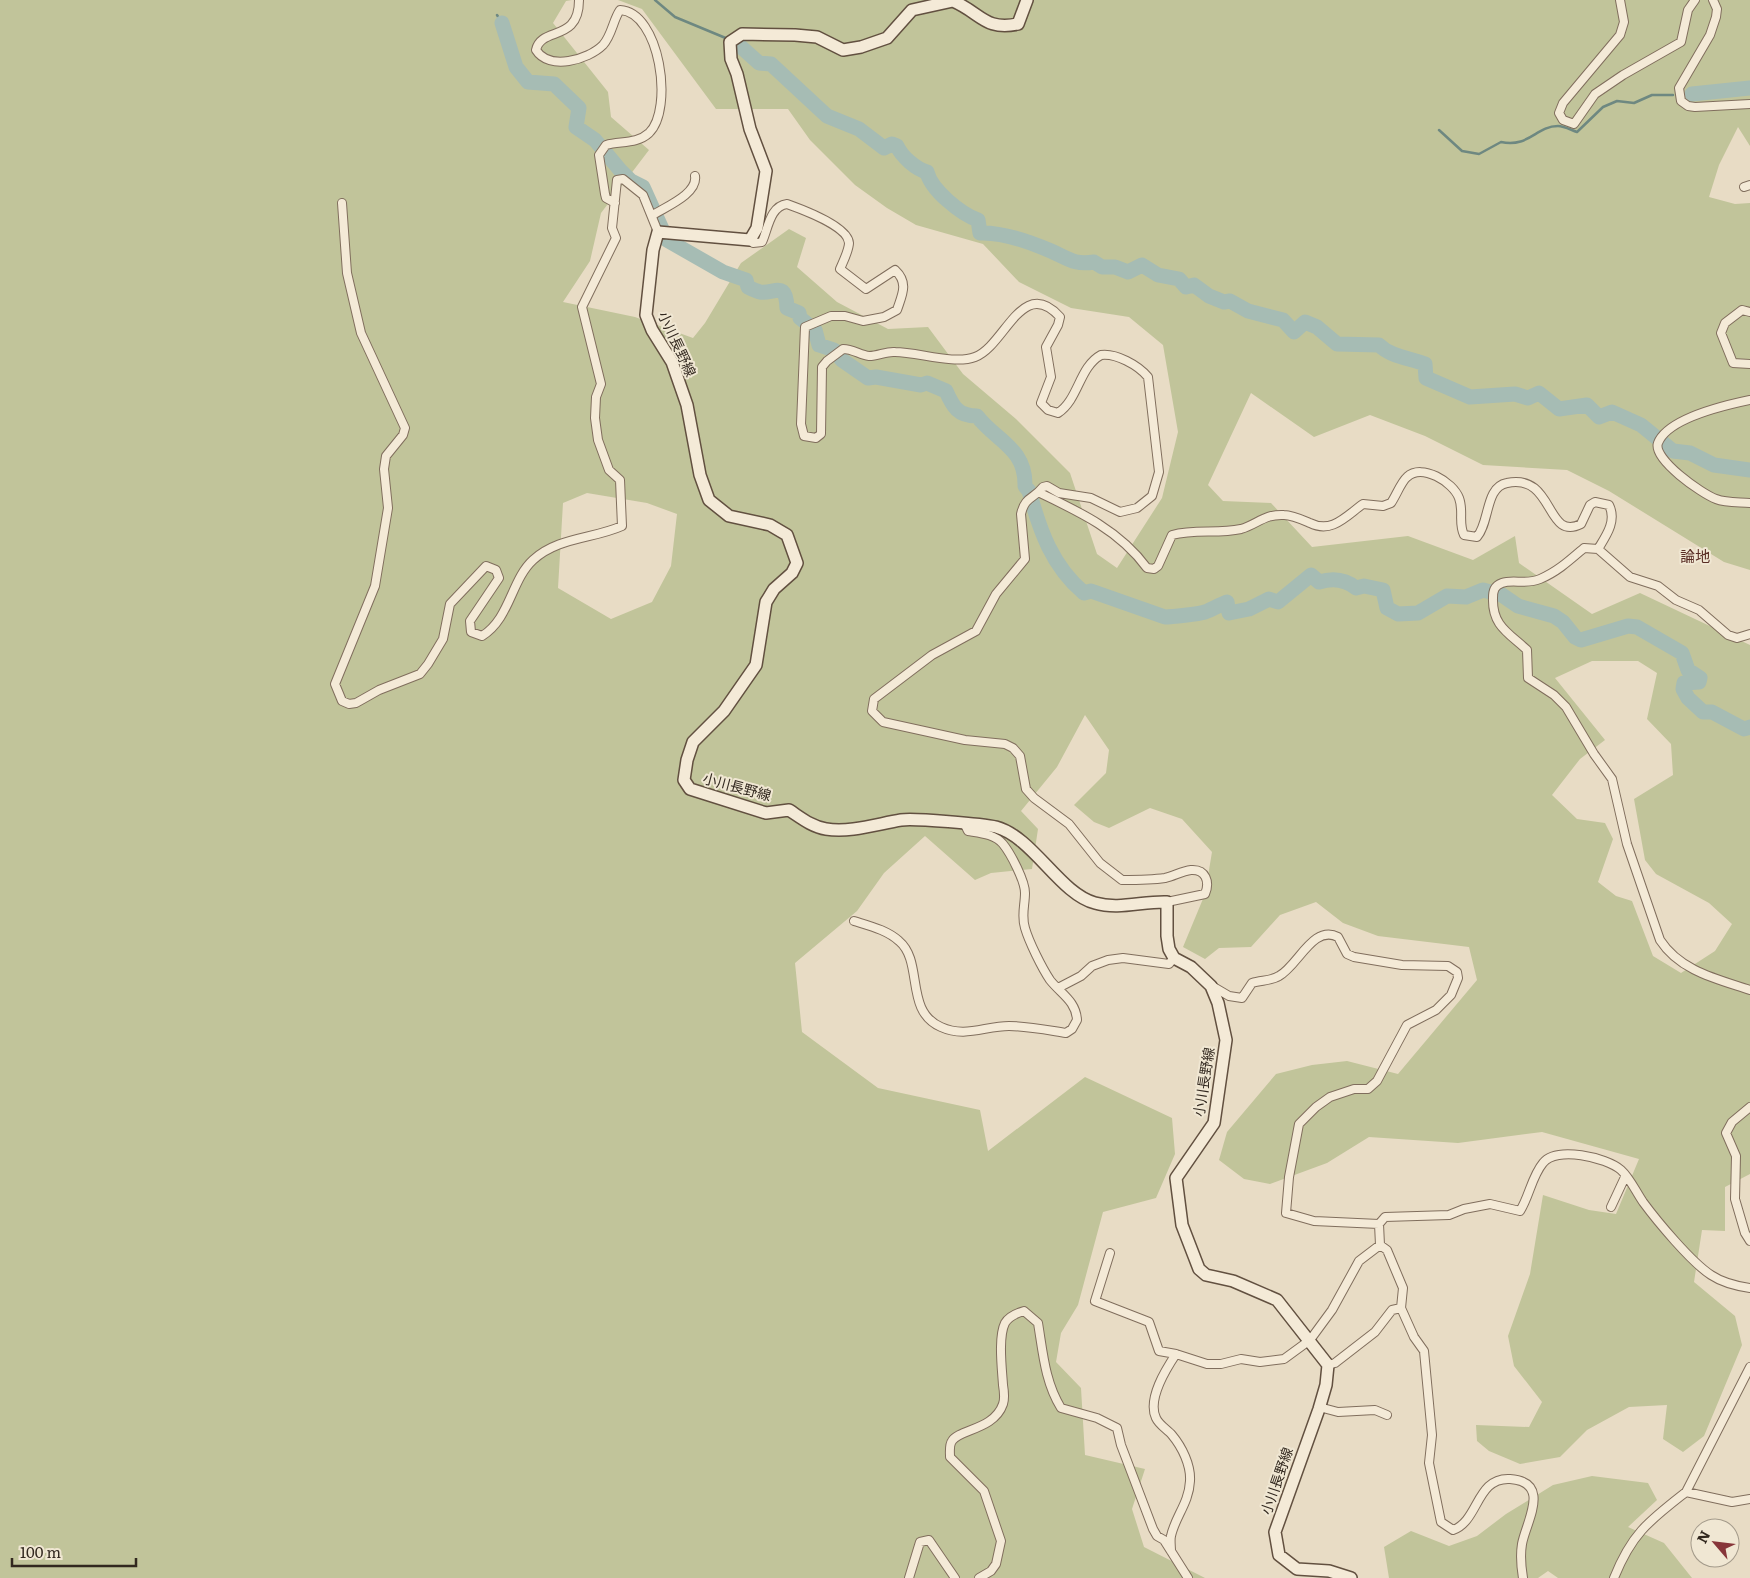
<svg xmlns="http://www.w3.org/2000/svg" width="1750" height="1578" font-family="Literata,'Noto Sans JP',serif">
<rect width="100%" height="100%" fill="#e8dcc5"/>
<!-- green -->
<path fill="#c1c49a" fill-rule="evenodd" d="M0,0H572L566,1L553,23L608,92L611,117L649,150L601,213L590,261L563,302L635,317L693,338L705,323L741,263L789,229L806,238L797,267L837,302L888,329L928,327L963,374L1016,419L1070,473L1097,554L1117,568L1162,498L1178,432L1163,345L1129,317L1071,308L1019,282L983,244L916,225L887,208L855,185L810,140L788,109H716L642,9L618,0H1750V146L1738,127L1719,165L1709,197L1735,204L1750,203V570L1724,562L1609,491L1567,470L1483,465L1425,436L1370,415L1314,437L1251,393L1208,485L1223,501L1271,503L1312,547L1408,536L1473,560L1515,536L1519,563L1592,614L1640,593L1750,645V1174L1725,1187V1231L1702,1230L1694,1282L1735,1316L1742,1345L1704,1436L1683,1452L1663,1439L1667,1405L1629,1407L1587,1430L1560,1457L1520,1464L1489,1451L1477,1441L1476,1425L1529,1427L1542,1402L1514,1366L1508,1336L1530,1274L1543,1195L1589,1210L1616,1214L1639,1159L1542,1132L1458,1143L1369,1137L1327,1163L1270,1184L1244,1179L1219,1160L1227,1132L1276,1074L1312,1065L1347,1061L1398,1074L1477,980L1469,947L1378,936L1343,923L1316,902L1280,915L1251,947L1219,948L1205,959L1183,947L1205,894L1212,852L1182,819L1150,808L1109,828L1094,822L1074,805L1106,773L1109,750L1085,715L1057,767L1021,811L1038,829L1032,869L991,873L975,880L925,836L884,873L857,911L795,963L802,1032L878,1088L980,1110L988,1151L1085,1077L1172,1118L1175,1154L1156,1198L1103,1212L1078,1305L1061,1333L1056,1362L1081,1388L1085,1455L1145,1469L1132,1509L1144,1547L1205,1578H0ZM587,493L647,503L677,514L671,566L652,602L611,619L558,588L563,503ZM1592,661H1638L1657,673L1647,719L1671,744L1673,775L1634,799L1645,860L1656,874L1709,903L1732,924L1715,951L1681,973L1653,956L1632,901L1616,896L1598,882L1613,839L1605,823L1577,819L1552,795L1580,759L1605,740L1555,678Z
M1592,1476L1648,1483L1657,1500L1628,1527L1664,1543L1692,1578H1558L1548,1571L1538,1578H1389L1384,1547L1411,1531L1449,1546L1477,1536L1506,1514L1553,1485Z"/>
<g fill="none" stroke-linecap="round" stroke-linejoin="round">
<!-- stream -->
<path stroke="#6e8881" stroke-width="2.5" d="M655,0L675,17L728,39
M497,15L502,23
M1688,94H1692
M1439,130L1462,151L1479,154L1501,142C1529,148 1536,126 1558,126C1564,126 1571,130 1577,132L1603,107L1617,101L1634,103L1652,95H1673"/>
<!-- river -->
<path stroke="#a6bcb4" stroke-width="15" d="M502,23L516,67L528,82L554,84L579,108L576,127L595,140L620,170L631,181L643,187L667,240L723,272L746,280L748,287C752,289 756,291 760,292C775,294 786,280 787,308L799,313L800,318L815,330L819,345L834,350L842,360L868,378L876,377L921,385L927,383L946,391C953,407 958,416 977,416C996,441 1026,448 1025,486L1029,491C1040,531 1052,566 1084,593L1091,591L1165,617C1172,617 1198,614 1205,612C1213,609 1219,605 1227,602L1229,613L1249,609L1269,599L1278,602L1311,575L1319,582C1332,578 1345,579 1356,588L1364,586L1383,590L1387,608L1398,614L1418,613L1447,596L1466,597L1483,590L1502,595L1518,606L1554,616L1563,622L1575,637L1581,640L1628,626L1637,627L1682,653L1688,670L1700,678L1699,682L1684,683L1683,689L1688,698L1703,712H1712L1744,729L1750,727
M740,46L759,63L771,64L827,116L859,129L884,148L892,144L897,146C902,157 916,169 927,172C931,190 961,214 978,220L980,233C1003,232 1030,242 1051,251C1069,259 1074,265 1094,262L1102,267H1115L1128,272L1142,265L1158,275L1179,279L1186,287L1194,285L1209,296L1224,302L1230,301L1248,311L1283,320L1294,332L1305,322L1317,327L1337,344L1379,345C1391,357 1410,358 1425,364L1426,378L1470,397L1515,394L1528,398L1539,393L1559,409L1587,405L1599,417L1612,412L1641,425L1673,451L1690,453L1714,465L1750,470
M1692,94L1750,88"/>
<defs>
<path id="minor" d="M579,0C579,43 541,26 536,50C549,71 588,60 603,45C612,35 613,20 620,10C660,12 674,109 649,133C637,144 621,141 606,145L599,155L605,194L606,198L615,203
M1620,0L1624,22L1620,35L1563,103L1559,113L1563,120L1574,124L1595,94L1623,75L1681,42L1688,10L1695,0
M1713,0L1717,9L1716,17L1710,35L1679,88L1681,101L1688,106L1695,107L1750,104
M1744,187L1750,185
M342,203L347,273L361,333L405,428L403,435L386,456L384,469L388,508L375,586L335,684L342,701L349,704L356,703L379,690L420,674L428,664L443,639L450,604L486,566L496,570L499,578L470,621L471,632L482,636C510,619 511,580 533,560C558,537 593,539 622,526L620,480L609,470L598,440L595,418L596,397L601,384L582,307L616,238L612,228L617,180L623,179L643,195L658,232
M653,215C665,207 698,194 695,176
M750,240L753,243L762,242C768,229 770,206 787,204C801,209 848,226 849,243C849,250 843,262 840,269L866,289L895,270C909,283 902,295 897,310L884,317L863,321L845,316H831L805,327L801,424L804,436L816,438L821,434L822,367L827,361L843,349C853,349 860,355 869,356C878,356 887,351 895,352C918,352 954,365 975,357C1005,346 1022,275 1060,317L1058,325L1046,347L1051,377L1041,403L1048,410L1058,413C1079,399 1079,367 1101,355C1116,353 1138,365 1148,377L1159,472L1152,496L1137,508L1120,512L1091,498L1059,493L1047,486L1043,487C1034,499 1025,496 1021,514L1025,559L996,594L976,631L932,655L874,699L872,711L883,722L965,740L1005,744L1013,748L1020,756L1026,789L1034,798L1069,824L1100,863L1122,880C1136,880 1151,880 1165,878C1174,876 1182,871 1191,870C1206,869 1210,882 1205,894L1167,902
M1750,312L1742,310L1725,323L1721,333L1733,363L1750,364
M1750,400C1726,405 1668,418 1658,443C1652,459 1702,494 1716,499C1726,503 1739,502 1750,503
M1040,493C1080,512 1120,531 1147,568L1154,569L1158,566L1172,535C1195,529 1218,534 1241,529C1258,524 1264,514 1284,515C1292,515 1303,520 1310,523C1332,534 1346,516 1363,504L1383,506L1391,503C1396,496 1401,482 1407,477C1422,463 1453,482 1459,498C1464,511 1458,523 1464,535L1477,537C1490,522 1485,487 1507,483C1555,473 1545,542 1581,524L1590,505L1595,502L1609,505C1617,521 1606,536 1598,549L1584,548C1570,560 1557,572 1540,579C1526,585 1513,579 1502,583C1494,586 1493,591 1493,598C1492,626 1509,633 1527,650L1528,678L1554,695L1566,707L1594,754L1612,779L1627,844L1660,940C1680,971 1717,979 1750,990
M1598,549L1630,577L1658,586L1676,600L1699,610L1728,635L1737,638L1750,634
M854,921C870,926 887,930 899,941C924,962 904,1011 941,1027C965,1038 985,1026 1009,1026C1027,1026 1047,1030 1066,1033L1072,1029L1077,1020C1076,1001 1061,994 1050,980C1042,968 1029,942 1025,928C1021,916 1025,905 1025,893C1025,881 1011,854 1003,844C995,834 980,833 968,831L965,825
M1212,986L1229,996L1242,998L1252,983C1261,980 1271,981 1279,976C1298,966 1313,924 1338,937L1347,954L1354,957L1402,965L1448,966L1457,972L1458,978L1451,995L1436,1010L1407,1025L1377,1081L1368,1089H1354L1330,1097L1316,1107L1299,1124L1289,1177L1286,1213L1314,1221L1379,1224
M1058,988L1081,976L1092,966L1108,960L1123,958L1169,964L1174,958
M1750,1107L1732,1122L1726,1133L1736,1156L1735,1199L1745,1233L1750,1241
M1611,1207L1625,1177
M1380,1245L1387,1250L1403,1288L1401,1308L1414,1337L1424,1351L1432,1435L1429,1463L1441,1522L1453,1530C1479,1521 1476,1477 1510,1479C1552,1482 1526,1522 1522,1544C1520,1556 1521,1566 1523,1578
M1110,1253L1095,1301L1149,1322L1159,1351L1176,1354
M1328,1365L1335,1363L1375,1332L1392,1310L1401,1308
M1319,1407L1338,1412L1375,1410L1387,1415
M1686,1492L1750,1367
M1171,1551C1171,1547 1170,1540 1171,1536C1175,1517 1189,1503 1190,1481C1191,1465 1182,1447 1172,1435C1168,1430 1159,1425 1156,1418C1147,1399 1166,1369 1176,1354L1207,1364H1221L1241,1359L1260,1362L1284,1359L1310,1340L1332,1310L1359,1261L1380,1245L1379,1224L1385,1217L1449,1215L1464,1209L1490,1204L1520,1211C1529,1197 1532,1176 1543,1163C1556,1146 1606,1157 1621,1170C1630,1178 1636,1192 1643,1202C1657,1221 1691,1262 1711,1275C1723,1283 1736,1286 1750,1288
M909,1578L920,1542L929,1540L955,1578
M979,1578L991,1571L996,1564L1001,1541L984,1491L950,1457C950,1452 949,1445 952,1441C959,1429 994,1430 1003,1404C1005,1398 1004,1391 1003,1385C1002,1369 998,1337 1005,1323C1009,1316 1017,1313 1024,1311L1038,1323C1043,1353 1045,1382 1061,1408L1097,1418L1117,1428L1121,1445L1153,1529L1157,1536L1164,1540L1188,1578
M1614,1578C1632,1533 1649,1521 1686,1492L1732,1502L1750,1499"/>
<path id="secondary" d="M1027,0L1018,24C985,31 981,13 953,1L912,10L887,38L861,47L843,50L817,37L795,35L742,34L730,42L731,59L737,74L750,129L766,171L757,228L750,240L658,232L653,250L646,315L652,330L672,362L687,405L700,475L709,500L729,516L770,525L787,535L797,563L792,573L774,589L766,602L756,665L724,711L693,742L687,760L684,780L690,789L766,813L789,810C800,817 812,827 826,829C850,833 877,824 901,820C914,818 983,824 996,827C1033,837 1060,894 1095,903C1119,910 1143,901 1167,902V936L1169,949L1174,958L1191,967L1211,986L1218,1003L1226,1040L1214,1123L1176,1178L1182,1225L1199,1269L1206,1275L1233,1281L1277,1300L1328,1365L1326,1385L1319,1409L1275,1532L1279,1555L1297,1569L1329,1571L1351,1578"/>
</defs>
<!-- minor casing -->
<use href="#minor" stroke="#806e5d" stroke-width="10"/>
<!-- secondary casing -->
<use href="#secondary" stroke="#625040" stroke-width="14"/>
<!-- minor -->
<use href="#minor" stroke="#f4ead7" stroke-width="8"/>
<!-- secondary -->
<use href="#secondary" stroke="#f4ead7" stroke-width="11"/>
</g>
<g text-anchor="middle" stroke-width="4" stroke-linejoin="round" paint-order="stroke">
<!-- street labels -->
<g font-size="14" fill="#32281f" stroke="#f0e7d3">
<text transform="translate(677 344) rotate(65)" y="5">小川長野線</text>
<text transform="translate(737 787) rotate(15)" y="5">小川長野線</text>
<text transform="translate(1204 1082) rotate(-81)" y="5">小川長野線</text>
<text transform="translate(1277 1481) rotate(-71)" y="5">小川長野線</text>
</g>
<!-- neighbourhood labels -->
<g font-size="15" fill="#592d24" stroke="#f0e7d3">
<text x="1695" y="562">論地</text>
</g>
</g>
<!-- north arrow -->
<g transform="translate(1715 1543) rotate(298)"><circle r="24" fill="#f0e7d3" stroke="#a49b8b"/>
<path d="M0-4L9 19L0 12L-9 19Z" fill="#873539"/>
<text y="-8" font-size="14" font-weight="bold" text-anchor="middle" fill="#32281f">N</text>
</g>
<!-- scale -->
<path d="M12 1558v8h124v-8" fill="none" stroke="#32281f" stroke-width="2.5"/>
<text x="20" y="1558" font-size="15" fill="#32281f" stroke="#f0e7d3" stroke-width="4" paint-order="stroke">100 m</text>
</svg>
